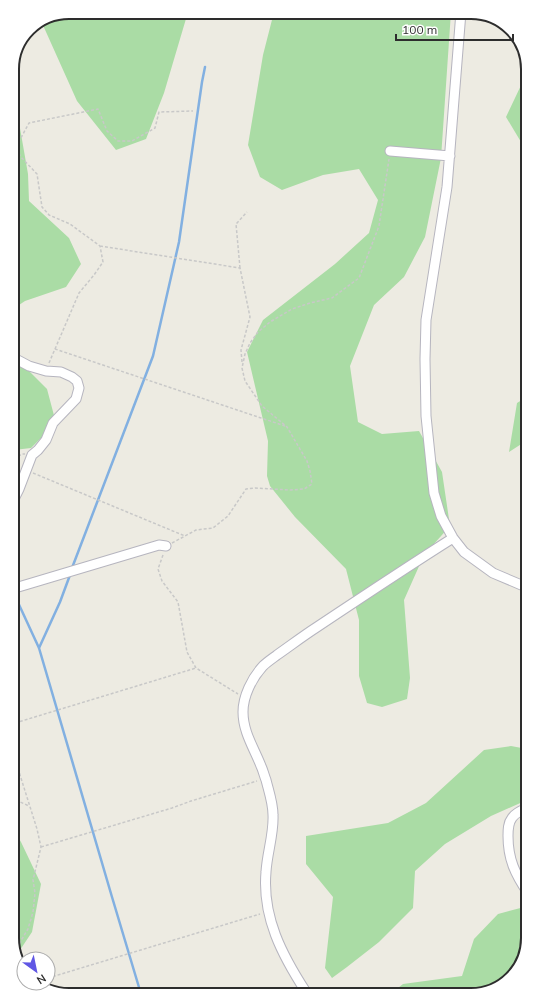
<svg xmlns="http://www.w3.org/2000/svg" width="540" height="1007" font-family="Mulish,sans-serif">
<rect width="100%" height="100%" fill="#edebe2"/>
<!-- green -->
<path fill="#aadca5" d="M69,12H188L164,93L146,139L116,150L77,101L42,23Z
M274,12H451L441,158L425,237L404,277L374,305L350,366L358,422L382,434L419,431L442,472L450,526L424,555L404,600L410,678L407,699L382,707L367,703L359,676V620L346,569L295,517L270,486L267,476L268,441L247,352L263,320L335,264L369,233L378,200L359,169L323,175L282,190L260,177L248,145L263,55Z
M524,79V147L506,117Z
M12,98L17,111L28,174L29,201L69,238L81,264L66,287L25,301L13,309Z
M14,355L17,359L47,389L56,423L31,448L14,450Z
M525,398L526,441L509,452L517,403Z
M511,746L527,749V800L491,816L445,844L415,871L413,908L379,942L347,967L332,978L325,968L333,897L306,864V836L388,823L426,803L484,750Z
M16,834L21,842L41,884L32,932L16,956Z
M528,906V938L518,969L493,991L393,992L403,984L462,976L474,939L498,914Z"/>
<g fill="none" stroke-linecap="round" stroke-linejoin="round">
<!-- stream -->
<path stroke="#82b0e1" stroke-width="2.5" d="M72,568L153,356L179,242L202,82L205,67
M15,596L39,648L112,897L141,994
M39,648L60,602L70,575"/>
<defs>
<path id="street" d="M461,12L447,187L426,320L425,359L426,416L434,493L441,516L453,538L464,552L493,573L526,587
M390,151L450,156
M14,358L29,366L46,371L61,372L72,377L77,381L79,388L76,399L53,423L46,440L38,450L32,455L19,489L14,499
M15,588L159,545L166,546
M527,808C522,810 515,813 512,818C508,823 508,830 508,836C508,859 515,874 528,893
M306,992C282,955 262,917 266,872C267,853 274,834 273,815C273,803 269,792 266,780C264,775 263,770 261,766C254,748 243,732 243,712C243,696 252,678 263,666C267,662 273,658 277,655C290,646 303,636 317,627C362,597 407,567 453,538"/>
</defs>
<!-- street casing -->
<use href="#street" stroke="#b6b5bf" stroke-width="11"/>
<!-- path -->
<path stroke="#c8c8c8" stroke-width="1.5" stroke-dasharray="3 2" stroke-linecap="butt" d="M100,246L240,268L250,317L241,350L242,362
M240,268L236,224L247,212
M55,349L79,293L94,275L103,262L100,246L70,224L49,215L42,207L37,174L20,156L17,145L29,123L98,109L107,131L118,141H132L155,128L159,112L193,111
M49,363L55,349L285,426
M14,459L22,454H25
M33,473L185,536
M172,543L196,530L213,528L228,516L246,489L255,488L290,490L304,489L312,484L310,471L307,461L287,427L262,406L245,381L242,368L245,354L250,343L258,332L270,322L292,309L310,303L332,298L359,278L379,226L389,159
M163,555L158,569L162,581L178,602L187,652L196,668L238,694
M15,723L196,668
M15,759L37,829L41,847L33,880L35,893L33,912L28,929L16,949
M16,800L29,806
M41,847L172,808L191,801L257,781
M48,978L260,914"/>
<!-- street -->
<use href="#street" stroke="#fff" stroke-width="9"/>
</g>
<!-- crop -->
<path d="M0 0H540V1007H0ZM69 19H471A50 50 0 0 1 521 69V938A50 50 0 0 1 471 988H69A50 50 0 0 1 19 938V69A50 50 0 0 1 69 19Z" fill="#fff" fill-rule="evenodd"/>
<path fill="none" stroke="#2d2d2d" stroke-width="2" d="M69 19H471A50 50 0 0 1 521 69V938A50 50 0 0 1 471 988H69A50 50 0 0 1 19 938V69A50 50 0 0 1 69 19Z"/>
<!-- north arrow -->
<g transform="translate(36 971) rotate(147)"><circle r="19" fill="#ffffff" stroke="#ababab"/>
<path d="M0-3L7 15L0 10L-7 15Z" fill="#6057e4"/>
<text y="-6" font-size="11" font-weight="bold" text-anchor="middle" fill="#2d2d2d">N</text>
</g>
<!-- scale -->
<path d="M396 34v6h117v-6" fill="none" stroke="#2d2d2d" stroke-width="2"/>
<text x="402" y="34" font-size="12" fill="#2d2d2d" stroke="#ffffff" stroke-width="3" paint-order="stroke">100 m</text>
</svg>
